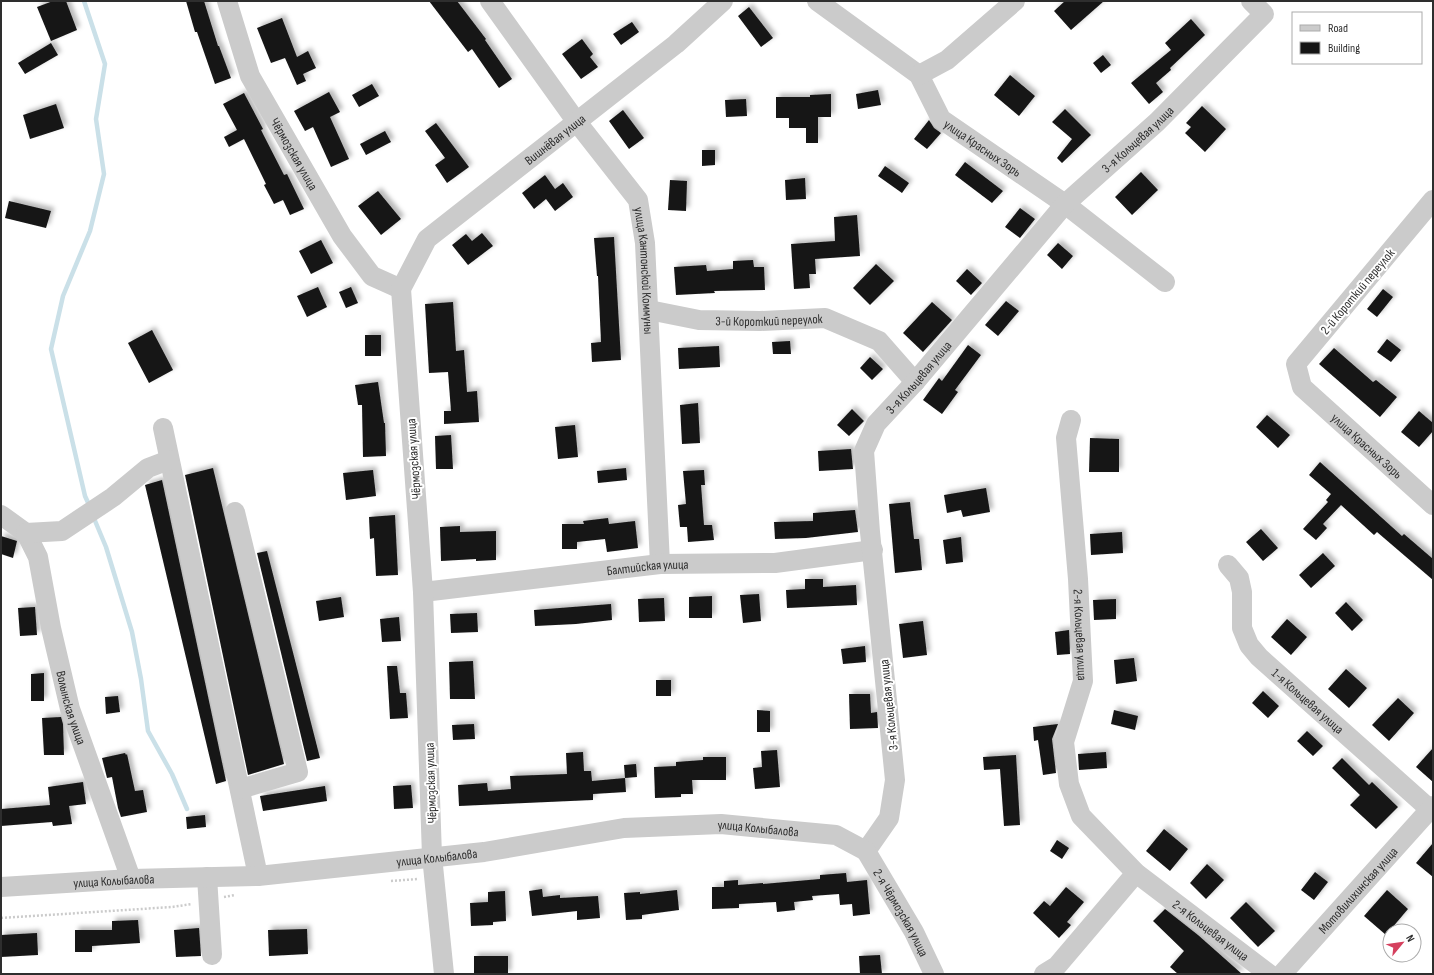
<svg xmlns="http://www.w3.org/2000/svg" width="1434" height="975" font-family="'Sofia Sans Condensed',sans-serif">
<defs>
<filter id="shadow"><feDropShadow dx="3.5" dy="-3.5" stdDeviation="2" flood-color="#0004"/></filter>
</defs>
<rect width="100%" height="100%" fill="#fff"/>
<g fill="none" stroke-linecap="round" stroke-linejoin="round">
<!-- stream -->
<path stroke="#cae0e8" stroke-width="4.5" d="M84,1L105,64L96,119L104,174L90,231L63,296L51,349L85,496L90,507
M93,516L106,547L132,632L141,679L148,731L172,774L187,809"/>
</g>
<!-- building -->
<path fill="#151515" filter="url(#shadow)" d="M53,1H66L77,30L51,41L37,7Z
M186,1H204L218,46H219L231,78L215,84L197,32H195Z
M429,1H457L486,39L485,40L512,79L499,88L472,49L468,52Z
M1065,1H1104L1071,30L1054,11Z
M749,7L773,38L761,47L738,16Z
M282,18L297,57L308,51L316,68L303,74L306,81L297,85L285,58L271,63L257,28Z
M1191,19L1205,35L1170,68L1171,70L1156,83L1163,92L1149,104L1131,83L1171,50L1165,43Z
M632,22L639,32L621,45L613,34Z
M582,39L593,54L590,57L598,67L581,79L562,54Z
M51,43L58,55L25,74L18,63Z
M1103,55L1111,65L1101,73L1093,63Z
M1010,75L1035,96L1019,116L994,95Z
M372,84L379,96L359,107L352,95Z
M878,90L881,105L858,109L856,94Z
M329,92L340,112L330,117L349,159L331,167L313,127L305,131L294,111Z
M244,93L263,129L261,130L284,175L287,174L304,209L290,215L283,200L274,204L264,185L266,184L244,139L229,147L224,137L237,130L223,104Z
M831,94V117H818V143H806V128H789V118H776V97H810V95Z
M746,99L747,116L726,117L725,100Z
M56,104L64,128L30,139L23,115Z
M1202,106L1226,129L1205,152L1185,133L1191,127L1186,123Z
M1065,109L1091,135L1062,163L1057,158L1072,139L1052,122Z
M623,110L644,138L629,149L609,121Z
M929,120L934,128L941,133L927,149L914,139Z
M436,123L469,167L447,183L435,165L445,158L425,131Z
M385,131L391,142L366,155L360,144Z
M702,150H715V165L702,166Z
M965,162L1003,191L992,203L955,175Z
M885,166L909,183L902,193L878,176Z
M1141,172L1158,190L1132,215L1115,197Z
M545,175L555,189L563,183L573,197L555,211L546,199L534,209L522,193Z
M805,178L806,199L786,200L785,180Z
M670,180L687,181L686,211L668,210Z
M378,191L401,219L381,235L358,206Z
M9,201L51,211L46,228L5,218Z
M1020,208L1035,219L1020,238L1005,227Z
M857,215L860,256L815,259L816,274H809L810,288L794,289L791,244L835,241L834,217Z
M482,233L493,246L468,265L452,245L466,234L472,241Z
M614,237L621,360L592,362L591,343L601,342L598,276H597L594,238Z
M321,240L333,263L311,274L299,251Z
M1058,243L1073,256L1062,269L1047,255Z
M753,260L754,267H764L765,290L714,291L715,293L676,295L674,267L706,265L707,271L733,269V261Z
M876,264L894,281L870,305L853,288Z
M967,269L982,283L971,295L956,281Z
M318,287L327,307L307,317L297,296Z
M351,287L358,303L346,308L339,292Z
M1383,289L1393,297L1377,317L1367,309Z
M1006,301L1019,311L998,336L985,325Z
M453,302L456,351L464,350L467,392L477,391L479,422L444,424V411H451L448,372L429,373L425,304Z
M932,302L952,320L923,352L903,333Z
M152,330L173,370L149,383L128,343Z
M365,335H381V356H365Z
M1387,339L1401,350L1391,362L1377,352Z
M790,341L791,354H773L772,342Z
M968,345L981,355L955,390L958,392L942,414L923,400L939,378L942,381Z
M719,346L720,367L679,369L678,348Z
M1334,348L1373,382L1376,380L1397,397L1380,417L1319,364Z
M870,357L883,369L872,380L860,368Z
M378,382L384,423H385L386,456L363,457L362,405H358L355,385Z
M698,403L700,443L682,444L680,405Z
M852,409L864,421L849,436L837,425Z
M1419,411L1433,423V431L1419,447L1401,432Z
M1267,415L1290,435L1278,448L1256,427Z
M575,425L578,457L558,459L555,427Z
M451,435L453,469H436L435,436Z
M1090,438L1119,439V472H1089Z
M851,449L853,469L819,471L818,451Z
M1320,462L1402,536L1404,534L1433,559V580L1377,532L1374,535L1341,505L1323,524L1327,528L1316,540L1303,529L1328,502L1326,500L1331,494L1309,475Z
M213,468L284,764L248,775L185,475Z
M626,468L627,480L598,483L597,471Z
M373,470L376,496L346,500L343,473Z
M704,470L705,485H701L704,525H712L714,540L688,542L687,527H680L678,505L686,504L683,471Z
M162,480L226,781L216,784L145,485Z
M986,488L990,512L963,517L961,510L947,513L944,495Z
M910,502L914,539H919L922,570L895,573L889,504Z
M855,510L858,532L806,538L775,539L774,522L813,521V513Z
M395,515L398,575L376,576L374,538L370,539L369,517Z
M608,518L609,524L635,521L638,548L607,552L605,539L577,542V549H562V524H584L583,521Z
M460,526V532L496,531V560L476,561V559L441,561L440,527Z
M1261,529L1278,548L1263,561L1246,542Z
M1122,532L1123,553L1091,555L1090,534Z
M1,536L17,541L13,558L1,554Z
M961,537L963,562L946,564L943,540Z
M267,551L320,758L307,761L257,553Z
M1323,553L1335,566L1311,588L1299,575Z
M805,579H823V587L856,585L857,605L787,608L786,590L805,589Z
M759,594L761,621L743,623L740,595Z
M712,596V618H689V597Z
M341,597L344,617L319,621L316,601Z
M664,598L665,621L639,622L638,599Z
M1116,599V619L1094,620L1093,600Z
M1346,602L1363,620L1352,631L1335,613Z
M611,604L612,620L576,624L535,626L534,610Z
M35,607L37,635L20,636L18,608Z
M477,613L478,632L451,633L450,614Z
M399,617L401,641L382,642L380,619Z
M1287,619L1307,637L1291,655L1271,637Z
M923,621L927,655L903,658L899,624Z
M1069,630L1070,654L1057,655L1055,632Z
M865,646L866,662L843,664L841,649Z
M1134,658L1137,681L1116,684L1114,660Z
M473,661L475,699H450L449,662Z
M387,666H397L400,693H406L408,718L390,719Z
M1346,669L1367,688L1349,708L1328,689Z
M44,673V701H31V674Z
M656,680H671V696H656Z
M1263,691L1279,706L1268,718L1252,703Z
M849,694H870L871,713L877,712L878,728L850,729Z
M118,696L120,712L106,714L105,697Z
M1398,698L1414,713L1389,741L1372,725Z
M757,710L770,711V732H757Z
M1114,710L1138,716L1135,730L1111,724Z
M61,717L63,724L64,755H44L42,718Z
M474,724L475,739L453,740L452,725Z
M1058,724L1052,739L1056,773L1043,775L1038,740L1034,741L1033,727Z
M1307,731L1323,746L1313,756L1297,741Z
M1433,748V782L1416,767Z
M777,750L780,787L755,789L753,768L762,767L761,751Z
M583,752L584,771H591L592,781L625,778L626,792L593,794V800L459,806L458,785L487,783L488,791L511,789L510,776L567,774L566,753Z
M1106,752L1107,768L1079,770L1078,754Z
M125,753L126,755L127,754L135,791L143,790L147,812L121,817L118,808L112,777L107,778L102,758Z
M1016,755L1020,825L1004,826L1000,769L984,770L983,757Z
M703,757H726V780H692L693,794H681V797L655,798L654,767L676,766V762L703,760Z
M1342,758L1369,785L1372,782L1398,807L1376,829L1350,805L1360,795L1332,768Z
M636,764L637,777L625,778L624,765Z
M83,782L86,804L69,806L72,824L53,826L52,822L1,826V809L50,805L48,787Z
M411,785L413,808L394,809L393,786Z
M325,786L327,801L263,811L260,796Z
M205,815L206,827L187,829L186,817Z
M1164,829L1188,849L1170,871L1146,851Z
M1057,840L1069,848L1062,859L1050,851Z
M1433,843V877L1416,863Z
M1207,864L1224,880L1206,899L1190,883Z
M1315,872L1328,882L1314,900L1301,890Z
M846,873L847,882L867,880L870,914L853,916L852,904L840,905L839,894L812,896L813,900L794,902L795,910L777,912L776,902L739,904V908L712,909V887H724V881L738,880V885L763,883V884L820,879V875Z
M1066,887L1084,902L1067,922L1071,925L1059,938L1033,913L1044,901L1050,906Z
M542,889L543,897L560,895V898L598,896L600,918L577,920V911L532,916L529,891Z
M677,890L679,910L642,915V919L626,920L624,893L640,892V894Z
M1387,890L1408,909L1386,935L1364,916Z
M505,891L506,921L493,922V925L471,926L470,903L488,902V892Z
M1246,902L1275,931L1258,947L1230,918Z
M1165,909L1198,935L1242,974H1178L1170,967L1184,951L1153,921Z
M138,920L140,943L92,946V952H75V930H112V921Z
M199,928L201,956L176,957L174,930Z
M307,929L308,954L269,956L268,930Z
M37,933L38,955L1,957V935Z
M880,955L882,974H860L859,956Z
M474,956H508V974H474Z"/>
<g fill="none" stroke-linecap="round" stroke-linejoin="round">
<!-- path -->
<path stroke="#cbcbcb" stroke-width="2.5" stroke-dasharray="2 2" stroke-linecap="butt" d="M391,881L418,879
M224,897L235,895
M1,918L172,907L192,904"/>
<!-- minor -->
<g stroke="#cbcbcb" stroke-width="20">
<path id="s1" d="M227,1L250,76L342,236L372,276L401,289"/>
<path id="s2" d="M490,1L576,121L638,200L645,243L660,564"/>
<path id="s3" d="M817,1L919,75L941,119L1065,204L1165,282"/>
<path d="M919,75L947,60L1015,1"/>
<path id="s4" d="M1433,200L1296,364L1302,387L1433,505"/>
<path id="s5" d="M649,310L699,320L760,321L825,318L879,341L915,382"/>
<path id="s6" d="M1071,420L1066,438L1078,579L1083,681L1064,742L1069,784L1081,816L1136,873L1269,974"/>
<path d="M163,428L258,876"/>
<path d="M235,512L298,772L240,789"/>
<path id="s7" d="M1,515L26,533L38,557L51,628L70,709L131,879"/>
<path d="M26,533L62,531L113,497L148,468L169,460"/>
<path id="s8" d="M1228,565L1239,578L1242,592V628L1249,645L1259,657L1433,812"/>
<path id="s9" d="M423,592L660,564L775,563L873,550"/>
<path id="s10" d="M866,851L889,818L895,780L870,532L864,451L876,424L915,382L1065,204L1157,122L1264,14L1251,1"/>
<path id="s11" d="M866,851L914,932L934,974"/>
<path d="M207,877L212,955"/>
<path id="s12" d="M1,887L131,879L258,876L484,852L624,828L721,824L836,835L866,851"/>
<path id="s13" d="M444,974L432,856L423,592L401,289L427,239L676,44L723,1"/>
<path d="M1044,974L1057,966L1136,873"/>
<path id="s14" d="M1282,974L1433,806"/>
</g>
</g>
<g text-anchor="middle" stroke-width="4" stroke-linejoin="round" paint-order="stroke">
<!-- street labels -->
<g font-size="13" fill="#2e2e2e" stroke="#fff">
<text dy="5" stroke="none"><textPath href="#s13" startOffset="905">Вишнёвая улица</textPath></text>
<text dy="5" stroke="none"><textPath href="#s10" startOffset="826">3-я Кольцевая улица</textPath></text>
<text dy="5" stroke="none"><textPath href="#s3" startOffset="226">улица Красных Зорь</textPath></text>
<text dy="5" stroke="none"><textPath href="#s1" startOffset="168">Чёрмозская улица</textPath></text>
<text dy="5" stroke="none"><textPath href="#s2" startOffset="319">улица Кантонской Коммуны</textPath></text>
<text transform="translate(1357 291) rotate(-50)" y="5">2-й Короткий переулок</text>
<text dy="5" stroke="none"><textPath href="#s5" startOffset="121">3-й Короткий переулок</textPath></text>
<text dy="5" stroke="none"><textPath href="#s10" startOffset="502">3-я Кольцевая улица</textPath></text>
<text dy="5" stroke="none"><textPath href="#s4" startOffset="325">улица Красных Зорь</textPath></text>
<text transform="translate(413 459) rotate(-94)" y="5">Чёрмозская улица</text>
<text dy="5" stroke="none"><textPath href="#s9" startOffset="226">Балтийская улица</textPath></text>
<text dy="5" stroke="none"><textPath href="#s6" startOffset="216">2-я Кольцевая улица</textPath></text>
<text dy="5" stroke="none"><textPath href="#s8" startOffset="167">1-я Кольцевая улица</textPath></text>
<text transform="translate(888 705) rotate(-96)" y="5">3-я Кольцевая улица</text>
<text dy="5" stroke="none"><textPath href="#s7" startOffset="212">Волынская улица</textPath></text>
<text transform="translate(430 783) rotate(-92)" y="5">Чёрмозская улица</text>
<text dy="5" stroke="none"><textPath href="#s12" startOffset="761">улица Колыбалова</textPath></text>
<text dy="5" stroke="none"><textPath href="#s12" startOffset="437">улица Колыбалова</textPath></text>
<text dy="5" stroke="none"><textPath href="#s12" startOffset="113">улица Колыбалова</textPath></text>
<text dy="5" stroke="none"><textPath href="#s14" startOffset="113">Мотовилихинская улица</textPath></text>
<text dy="5" stroke="none"><textPath href="#s11" startOffset="71">2-я Чёрмозская улица</textPath></text>
<text dy="5" stroke="none"><textPath href="#s6" startOffset="576">2-я Кольцевая улица</textPath></text>
</g>
</g>
<!-- border -->
<rect width="1434" height="975" fill="none" stroke="#2e2e2e" stroke-width="4"/>
<!-- legend -->
<rect x="1292" y="12" width="130" height="52" fill="#ffffff" stroke="#ababab"/>
<rect x="1300" y="25" width="20" height="6" fill="#cbcbcb" stroke="#ababab"/>
<text x="1328" y="32" font-size="12" fill="#2e2e2e">Road</text>
<rect x="1300" y="42" width="20" height="12" fill="#151515" stroke="#ababab"/>
<text x="1328" y="52" font-size="12" fill="#2e2e2e">Building</text>
<!-- north arrow -->
<g transform="translate(1402 943) rotate(61)"><circle r="19" fill="#ffffff" stroke="#ababab"/>
<path d="M0-3L7 15L0 10L-7 15Z" fill="#d5405e"/>
<text y="-6" font-size="11" font-weight="bold" text-anchor="middle" fill="#2e2e2e">N</text>
</g>
</svg>
